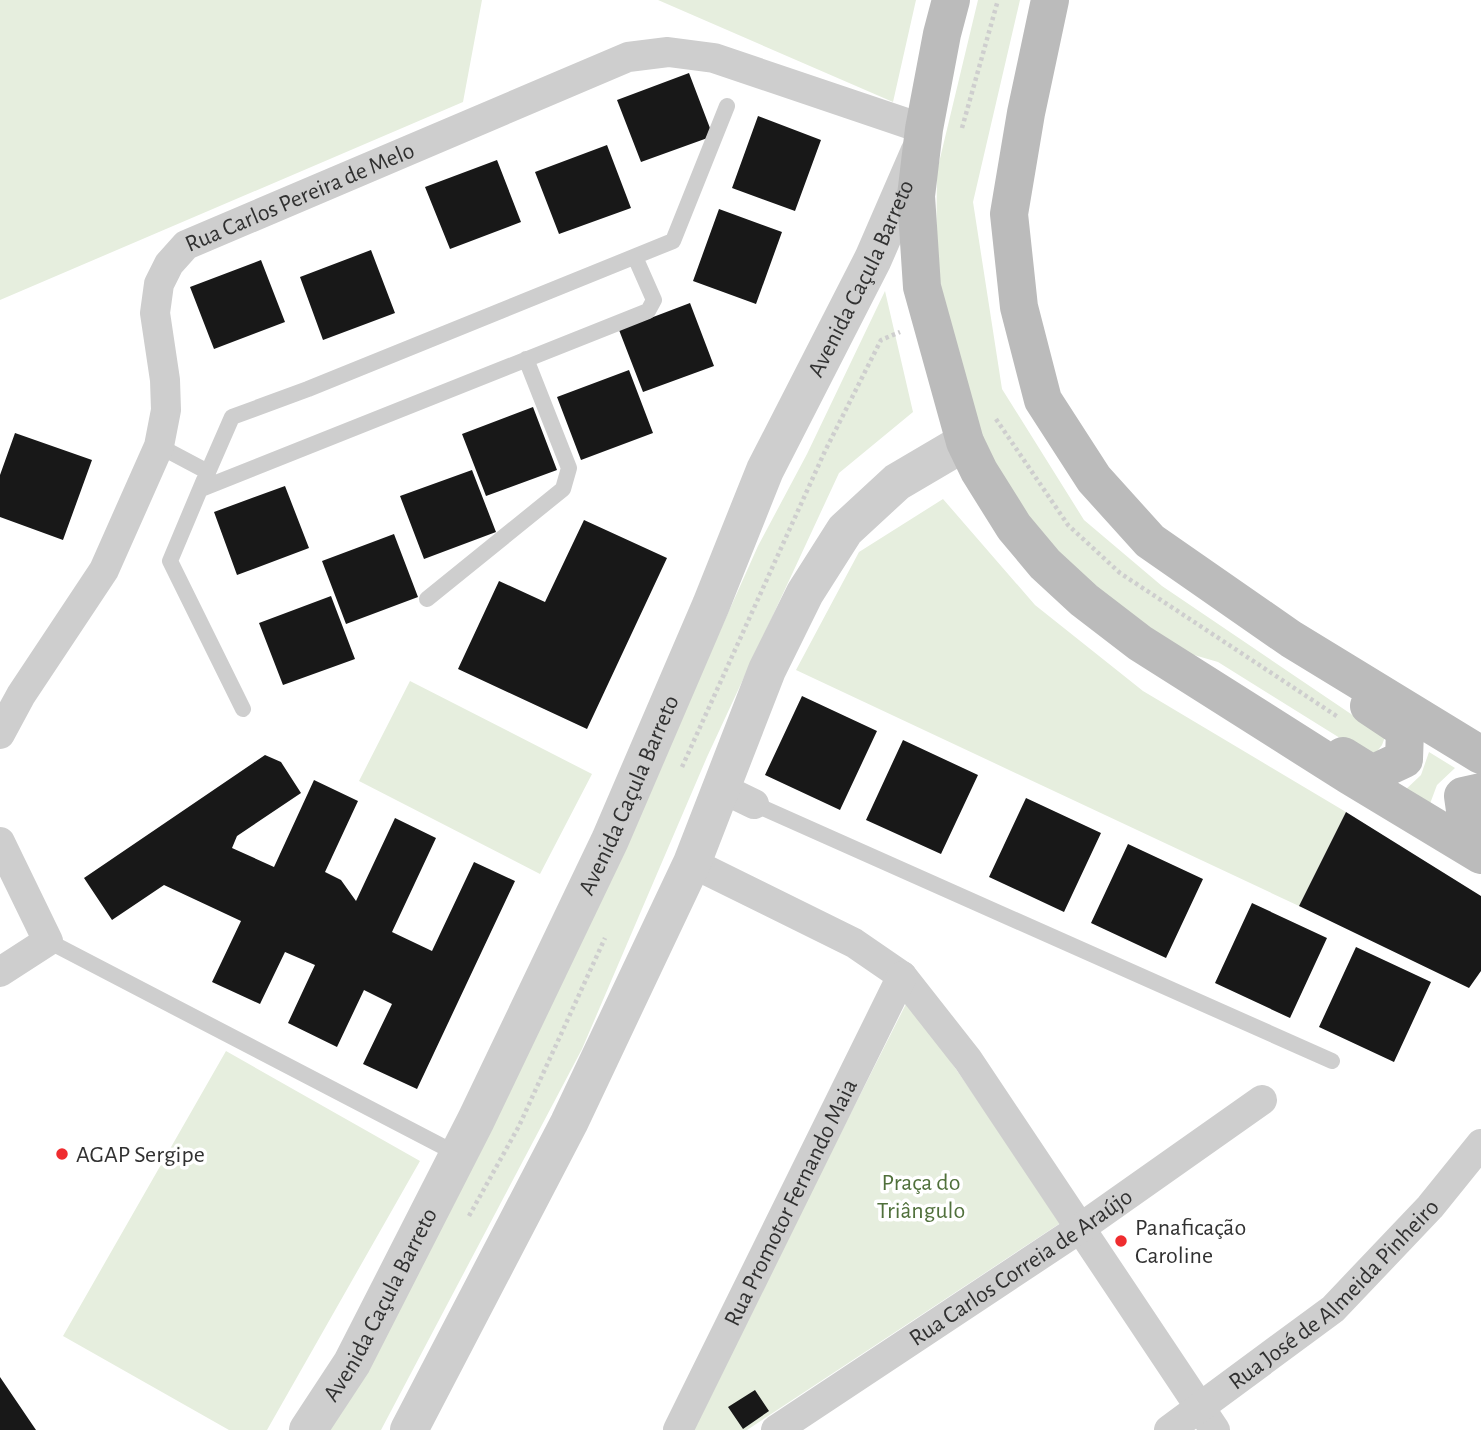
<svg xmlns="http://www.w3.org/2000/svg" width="1481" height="1430" font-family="'Alegreya Sans',sans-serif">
<rect width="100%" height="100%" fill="#fff"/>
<!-- green -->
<path fill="#e6eede" d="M0,0H482L463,102L0,300Z
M658,0H916L893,102Z
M978,0H1020L973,202L1002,389L1084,520L1162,586L1385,737L1382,745L1372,758L1218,662L1153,643L1062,566L1003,492L971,413L936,267L937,171Z
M885,291L913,412L839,473L707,757L582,1049L381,1430H321L720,631L758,546L807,454Z
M943,499L1035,605L1143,691L1346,812L1299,906L796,670L859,552Z
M410,681L592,774L540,874L359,781Z
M1429,752L1455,768L1437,785L1428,809L1402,793L1421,775Z
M908,1000L1062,1222L747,1430H691Z
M226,1051L420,1161L267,1430H229L63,1336Z"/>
<!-- building -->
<path fill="#181818" d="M689,73L713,136L641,162L617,100Z
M758,116L821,140L795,211L732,188Z
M607,145L631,208L559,234L535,172Z
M497,160L521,222L450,249L425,187Z
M719,209L782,232L756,304L693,281Z
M371,250L395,313L323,340L300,277Z
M261,260L285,322L214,349L190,287Z
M690,303L714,366L643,392L619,330Z
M629,370L653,433L581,460L557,397Z
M533,407L557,470L486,496L462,434Z
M15,433L92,460L63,540L0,517V475Z
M472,470L496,532L424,559L400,496Z
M285,486L309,548L237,575L214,512Z
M584,520L667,558L587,729L458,669L499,581L545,602Z
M394,534L418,597L346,624L322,561Z
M331,596L355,659L283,685L259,623Z
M802,696L877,731L840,810L765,775Z
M903,740L978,775L941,854L866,820Z
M265,755L281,762L301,793L237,836L232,848L274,867L314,780L358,801L325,872L341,880L356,901L395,818L436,838L392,932L432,951L474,862L515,881L417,1089L363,1064L392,1004L364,990L337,1047L288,1023L315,965L285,952L260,1004L212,982L241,921L164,885L112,920L84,878Z
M1026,798L1101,833L1064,912L989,877Z
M1346,812L1481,896V971L1469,988L1299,906Z
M1128,844L1203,879L1166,958L1091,923Z
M1252,903L1327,938L1290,1018L1215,983Z
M1356,947L1431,982L1394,1062L1319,1027Z
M0,1377L36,1430H0Z
M755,1390L769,1411L743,1429L728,1407Z"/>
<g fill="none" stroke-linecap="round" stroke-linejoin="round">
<!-- path -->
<path stroke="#cecece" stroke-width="4.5" stroke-dasharray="3.5 3.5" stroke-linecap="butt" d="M962,128L998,0
M996,419L1068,525L1120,573L1338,717
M682,767L825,451L881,340L900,332
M469,1216L519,1126L605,938"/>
<!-- service -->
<path stroke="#cecece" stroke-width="16" d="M159,446L208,472L232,417L308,389L673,241L727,106
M204,480L170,561L243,709
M201,489L648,311L654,300L635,257
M427,599L563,489L569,468L526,359
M754,804L1332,1061
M48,941L459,1155"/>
<!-- minor -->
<g stroke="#cecece" stroke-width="30">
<path id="s1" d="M0,734L21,695L104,570L159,446L166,410L165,380L155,313L159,284L169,264L186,245L628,57L668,52L714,58L924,129"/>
<path d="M721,788L754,804"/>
<path d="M0,842L48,941L0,972"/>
<path d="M692,863L854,943L902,976L968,1060L1215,1430"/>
<path id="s2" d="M678,1430L902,976"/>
<path id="s3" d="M776,1430L1079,1229L1262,1100"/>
<path id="s4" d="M1169,1430L1333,1309L1430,1207L1481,1144"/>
</g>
<!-- tertiary -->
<g stroke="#cecece" stroke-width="38">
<path id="s5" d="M308,1430L352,1363L476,1120L610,840L711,605L765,470L873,259L919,153"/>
<path d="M409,1430L569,1123L692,863L767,670L805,593L845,530L897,482L965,442"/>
</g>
<!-- secondary -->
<path stroke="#bbb" stroke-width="38" d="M951,0L942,34L924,129L916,196L922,287L965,442L979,471L1014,527L1045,564L1084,600L1140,643L1350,776L1481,855
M1050,0L1026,113L1009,214L1019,307L1043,400L1094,479L1150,541L1291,639L1481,755
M1343,756L1372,774L1404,759L1405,730L1369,706
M1481,792L1463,796L1467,824L1481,833"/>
</g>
<!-- markers -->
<g fill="#ef2c2f" stroke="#fff" stroke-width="2.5">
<circle cx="62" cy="1154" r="7"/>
<circle cx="1121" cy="1241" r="7"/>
</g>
<g text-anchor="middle" stroke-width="7" stroke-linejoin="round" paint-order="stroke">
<!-- street labels -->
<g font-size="24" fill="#313131" stroke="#fff">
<text dy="8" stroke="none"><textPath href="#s1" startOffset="665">Rua Carlos Pereira de Melo</textPath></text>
<text dy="8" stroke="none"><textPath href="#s5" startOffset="1279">Avenida Caçula Barreto</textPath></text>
<text dy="8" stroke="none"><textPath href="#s5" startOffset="712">Avenida Caçula Barreto</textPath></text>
<text dy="8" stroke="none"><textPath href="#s2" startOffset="254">Rua Promotor Fernando Maia</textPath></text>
<text dy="8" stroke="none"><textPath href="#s3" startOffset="294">Rua Carlos Correia de Araújo</textPath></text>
<text dy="8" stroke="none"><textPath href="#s4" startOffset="214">Rua José de Almeida Pinheiro</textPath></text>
<text dy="8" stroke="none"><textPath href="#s5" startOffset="145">Avenida Caçula Barreto</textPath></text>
</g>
<!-- poi labels -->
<g font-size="24" fill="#313131" stroke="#fff" text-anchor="start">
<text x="76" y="1162">AGAP Sergipe</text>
<text x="1135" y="1235">Panaficação<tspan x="1135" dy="28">Caroline</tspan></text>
</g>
<!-- park labels -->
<g font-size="24" fill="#50703b" stroke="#fff">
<text x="921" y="1190">Praça do<tspan x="921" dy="28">Triângulo</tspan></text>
</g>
</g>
</svg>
